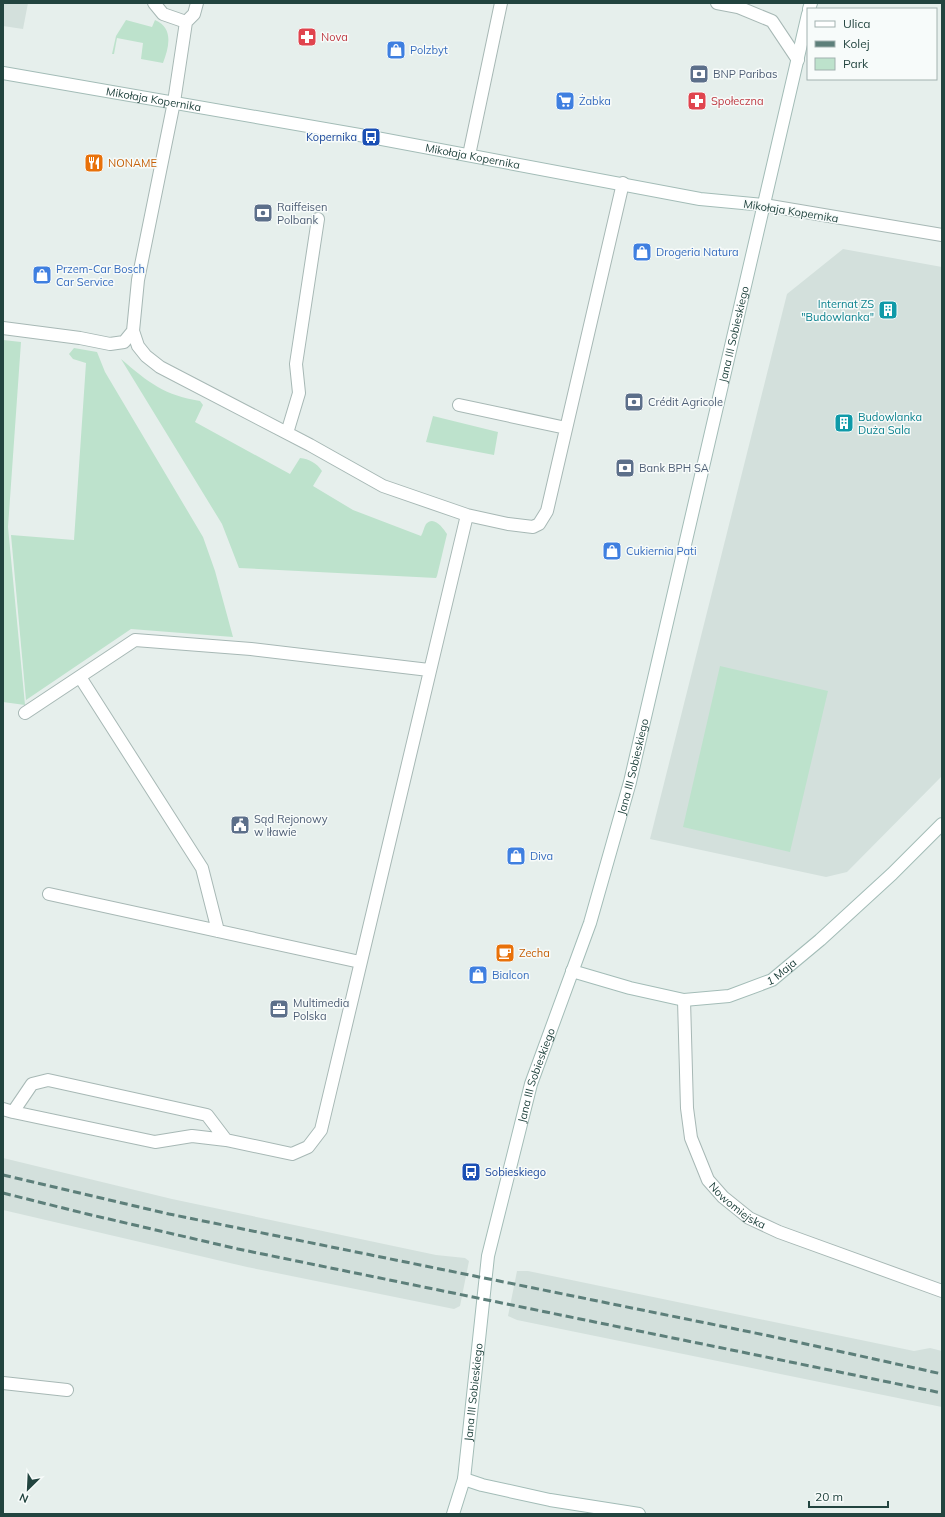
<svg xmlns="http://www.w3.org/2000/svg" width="945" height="1517" font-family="Mulish,sans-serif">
<rect width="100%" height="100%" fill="#e6efec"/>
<!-- built -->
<path fill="#d3e0dc" d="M3,3H28L23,29L3,26Z
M843,249L942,267V776L847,872L826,877L650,839L787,294Z
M3,1158L172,1199L436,1255L465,1258L469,1261L460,1306L454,1309L247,1267L3,1210Z
M517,1271H528L914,1351L930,1348L942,1351V1407L517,1320L508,1316Z"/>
<!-- green -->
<path fill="#bde2cc" d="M126,20L152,27L155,20C174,28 169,47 163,63L141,59L143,43L117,38L114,54H112L116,36Z
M3,340L21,342L8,527L25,705L3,702Z
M74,348L97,352L105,372L203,537L215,571L233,637L131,629L26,700L11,535L74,540L86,363L73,359L69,354Z
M121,359C149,383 164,395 200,401L203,405L195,422L290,474L300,458C309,459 317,463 322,471L313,486L353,510L421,536C423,533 424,527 426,524C434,515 443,528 447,534L437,576L436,578L239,568L222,524Z
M433,416L498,432L494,455L426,442Z
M720,666L828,691L790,852L683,827Z"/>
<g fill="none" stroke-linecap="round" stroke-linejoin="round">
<defs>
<path id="lane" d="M154,3L163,14L186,22L194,14L197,3
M717,3L738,7L772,21L798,60
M186,22L174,102L138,280L133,331L138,346L146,356L160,367L310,445L383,486L467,515L508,524L533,527L539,524L547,511L623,183
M3,328L80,338L110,344L124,342L133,331
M459,405L566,428
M287,433L299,393L296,364L318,219
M80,677L202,868L218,931
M25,713L135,640L251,649L429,670
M49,894L360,962
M3,1109L13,1112L155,1142L192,1136L226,1140L207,1115L48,1080L32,1084L13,1112
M226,1140L292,1154L308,1147L321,1130L467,515
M3,1383L67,1390"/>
<g id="street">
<path d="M469,155L501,3"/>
<path d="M764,205L942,235"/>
<path id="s1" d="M684,1000L687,1108L691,1138L708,1180L723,1197L749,1218L779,1232L942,1291"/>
</g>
<g id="secondary">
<path d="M809,9L811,3"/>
<path id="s2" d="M3,73L371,137L700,199L764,205"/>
<path id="s3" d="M572,971L630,988L684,1000L729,996L772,980L820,940L892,874L942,824"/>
<path d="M464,1479L482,1485L550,1500L639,1514"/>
<path id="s4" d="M453,1514L464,1479L488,1256L531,1084L590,923L630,782L808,14"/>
</g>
</defs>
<!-- lane casing -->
<use href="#lane" stroke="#a7b8b5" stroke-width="14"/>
<!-- street casing -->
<use href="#street" stroke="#a7b8b5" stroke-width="14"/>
<!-- secondary casing -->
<use href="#secondary" stroke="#a3bcb7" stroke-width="14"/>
<!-- lane -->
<use href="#lane" stroke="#fff" stroke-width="12"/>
<!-- street -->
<use href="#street" stroke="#fff" stroke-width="12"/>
<!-- secondary -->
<use href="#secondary" stroke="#fff" stroke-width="12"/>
<!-- rail -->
<path stroke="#5d7f7a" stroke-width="3" stroke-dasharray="8 4" stroke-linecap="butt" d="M3,1175L169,1214L770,1336L942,1374
M3,1193L87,1214L238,1249L942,1393"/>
</g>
<!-- icons -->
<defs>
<symbol id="pharmacy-square" viewBox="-11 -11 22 22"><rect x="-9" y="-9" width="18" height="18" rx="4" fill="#e0444e" stroke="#f7fbfa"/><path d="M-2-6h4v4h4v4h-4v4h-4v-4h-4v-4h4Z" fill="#fff"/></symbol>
<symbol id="shop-square" viewBox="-11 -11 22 22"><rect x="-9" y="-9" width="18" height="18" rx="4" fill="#3f7fe0" stroke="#f7fbfa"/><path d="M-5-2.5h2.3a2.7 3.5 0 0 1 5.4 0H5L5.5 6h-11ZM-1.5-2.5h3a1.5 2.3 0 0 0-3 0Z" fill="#fff"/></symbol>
<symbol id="bank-square" viewBox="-11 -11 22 22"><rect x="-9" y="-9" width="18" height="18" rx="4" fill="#5c6f8a" stroke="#f7fbfa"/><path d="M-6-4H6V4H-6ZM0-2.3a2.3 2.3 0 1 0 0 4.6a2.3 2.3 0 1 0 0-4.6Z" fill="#fff"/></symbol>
<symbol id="supermarket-square" viewBox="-11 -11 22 22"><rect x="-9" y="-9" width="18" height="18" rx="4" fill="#3f7fe0" stroke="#f7fbfa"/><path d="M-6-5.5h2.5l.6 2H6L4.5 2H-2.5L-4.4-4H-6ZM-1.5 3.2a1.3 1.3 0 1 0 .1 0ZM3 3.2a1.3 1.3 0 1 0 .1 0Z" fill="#fff"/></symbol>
<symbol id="bus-square" viewBox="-11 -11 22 22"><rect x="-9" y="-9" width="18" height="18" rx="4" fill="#1a4fb4" stroke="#f7fbfa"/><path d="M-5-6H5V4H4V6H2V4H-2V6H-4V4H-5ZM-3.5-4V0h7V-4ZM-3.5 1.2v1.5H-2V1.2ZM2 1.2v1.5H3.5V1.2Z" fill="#fff"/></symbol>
<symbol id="restaurant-square" viewBox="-11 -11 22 22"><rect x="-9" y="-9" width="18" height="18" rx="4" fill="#e8710a" stroke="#f7fbfa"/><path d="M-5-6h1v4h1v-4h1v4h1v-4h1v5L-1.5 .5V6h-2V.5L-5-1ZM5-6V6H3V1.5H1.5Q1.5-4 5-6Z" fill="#fff"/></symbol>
<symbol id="building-square" viewBox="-11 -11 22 22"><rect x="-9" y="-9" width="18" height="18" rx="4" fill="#0f9aa8" stroke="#f7fbfa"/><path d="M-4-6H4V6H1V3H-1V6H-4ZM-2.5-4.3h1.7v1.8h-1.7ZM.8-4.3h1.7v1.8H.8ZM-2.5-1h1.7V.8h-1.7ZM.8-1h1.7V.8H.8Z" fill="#fff"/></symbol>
<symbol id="civic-square" viewBox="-11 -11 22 22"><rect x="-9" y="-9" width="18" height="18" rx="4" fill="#5c6f8a" stroke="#f7fbfa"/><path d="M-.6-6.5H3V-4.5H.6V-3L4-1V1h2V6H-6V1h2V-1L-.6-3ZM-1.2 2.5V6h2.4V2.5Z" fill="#fff"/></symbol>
<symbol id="cafe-square" viewBox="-11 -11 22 22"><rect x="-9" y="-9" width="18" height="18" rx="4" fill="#e8710a" stroke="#f7fbfa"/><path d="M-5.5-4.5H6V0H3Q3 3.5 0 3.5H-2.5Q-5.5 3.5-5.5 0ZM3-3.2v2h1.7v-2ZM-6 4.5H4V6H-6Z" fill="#fff"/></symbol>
<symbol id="office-square" viewBox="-11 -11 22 22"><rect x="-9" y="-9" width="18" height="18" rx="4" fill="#5c6f8a" stroke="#f7fbfa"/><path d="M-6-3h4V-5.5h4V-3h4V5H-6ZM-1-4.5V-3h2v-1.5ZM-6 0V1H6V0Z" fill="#fff"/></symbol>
</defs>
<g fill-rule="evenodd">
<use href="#pharmacy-square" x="296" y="26" width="22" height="22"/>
<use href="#shop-square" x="385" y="39" width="22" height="22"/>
<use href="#bank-square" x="688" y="63" width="22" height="22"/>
<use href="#supermarket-square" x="554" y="90" width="22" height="22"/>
<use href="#pharmacy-square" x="686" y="90" width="22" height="22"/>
<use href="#bus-square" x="360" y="126" width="22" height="22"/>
<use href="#restaurant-square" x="83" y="152" width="22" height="22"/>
<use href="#bank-square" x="252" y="202" width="22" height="22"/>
<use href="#shop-square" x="631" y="241" width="22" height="22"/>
<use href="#shop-square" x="31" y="264" width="22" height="22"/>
<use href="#building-square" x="877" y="299" width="22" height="22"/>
<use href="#bank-square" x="623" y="391" width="22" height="22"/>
<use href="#building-square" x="833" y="412" width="22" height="22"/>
<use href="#bank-square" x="614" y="457" width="22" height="22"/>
<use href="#shop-square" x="601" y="540" width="22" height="22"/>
<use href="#civic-square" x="229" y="814" width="22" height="22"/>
<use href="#shop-square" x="505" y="845" width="22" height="22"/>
<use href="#cafe-square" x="494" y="942" width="22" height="22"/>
<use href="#shop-square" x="467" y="964" width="22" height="22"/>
<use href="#office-square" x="268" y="998" width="22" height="22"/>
<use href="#bus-square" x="460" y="1161" width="22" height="22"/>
</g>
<g text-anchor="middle" stroke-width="3" stroke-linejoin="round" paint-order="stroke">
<!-- health labels -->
<g font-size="11" fill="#be3a42" stroke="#f7fbfa" text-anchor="start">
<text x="321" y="41">Nova</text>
<text x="711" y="105">Społeczna</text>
</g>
<!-- shop labels -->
<g font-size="11" fill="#366cbe" stroke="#f7fbfa" text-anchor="start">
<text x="410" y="54">Polzbyt</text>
<text x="579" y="105">Żabka</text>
<text x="656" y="256">Drogeria Natura</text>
<text x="56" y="273">Przem-Car Bosch<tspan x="56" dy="13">Car Service</tspan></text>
<text x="626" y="555">Cukiernia Pati</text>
<text x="530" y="860">Diva</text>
<text x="492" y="979">Bialcon</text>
</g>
<!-- service labels -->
<g font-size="11" fill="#4e5e75" stroke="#f7fbfa" text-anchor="start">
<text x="713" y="78">BNP Paribas</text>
<text x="277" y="211">Raiffeisen<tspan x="277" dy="13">Polbank</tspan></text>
<text x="648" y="406">Crédit Agricole</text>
<text x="639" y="472">Bank BPH SA</text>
<text x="254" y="823">Sąd Rejonowy<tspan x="254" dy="13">w Iławie</tspan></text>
<text x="293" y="1007">Multimedia<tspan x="293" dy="13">Polska</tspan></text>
</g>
<!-- street labels -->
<g font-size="11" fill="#22443f" stroke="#f7fbfa">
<text dy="4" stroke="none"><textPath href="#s2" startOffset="153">Mikołaja Kopernika</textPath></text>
<text dy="4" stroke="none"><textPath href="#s2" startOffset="477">Mikołaja Kopernika</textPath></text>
<text transform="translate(791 211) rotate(9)" y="4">Mikołaja Kopernika</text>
<text dy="4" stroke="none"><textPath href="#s4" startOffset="1216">Jana III Sobieskiego</textPath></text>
<text dy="4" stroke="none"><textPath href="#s4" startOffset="772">Jana III Sobieskiego</textPath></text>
<text dy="4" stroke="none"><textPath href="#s3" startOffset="219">1 Maja</textPath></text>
<text dy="4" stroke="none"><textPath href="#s4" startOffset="448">Jana III Sobieskiego</textPath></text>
<text dy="4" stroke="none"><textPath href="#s1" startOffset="223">Nowomiejska</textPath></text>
<text dy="4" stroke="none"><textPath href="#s4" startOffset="124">Jana III Sobieskiego</textPath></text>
</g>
<!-- transit labels -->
<g font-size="11" fill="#164399" stroke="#f7fbfa" text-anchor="end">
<text x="357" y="141">Kopernika</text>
<text x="485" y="1176" text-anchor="start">Sobieskiego</text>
</g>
<!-- food labels -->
<g font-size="11" fill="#c56008" stroke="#f7fbfa" text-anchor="start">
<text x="108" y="167">NONAME</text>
<text x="519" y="957">Zecha</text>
</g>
<!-- culture labels -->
<g font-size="11" fill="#0d838f" stroke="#f7fbfa" text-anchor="end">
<text x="874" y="308">Internat ZS<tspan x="874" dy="13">"Budowlanka"</tspan></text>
<text x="858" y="421" text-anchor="start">Budowlanka<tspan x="858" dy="13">Duża Sala</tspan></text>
</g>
</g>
<!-- border -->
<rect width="945" height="1517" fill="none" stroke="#22443f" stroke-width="8"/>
<!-- legend -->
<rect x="807" y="8" width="130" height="72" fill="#f7fbfa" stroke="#a2b2af"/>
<rect x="815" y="21" width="20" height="6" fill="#ffffff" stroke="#a2b2af"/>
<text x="843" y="28" font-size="12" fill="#22443f">Ulica</text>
<rect x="815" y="41" width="20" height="6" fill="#5d7f7a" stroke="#a2b2af"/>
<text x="843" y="48" font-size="12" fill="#22443f">Kolej</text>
<rect x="815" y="58" width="20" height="12" fill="#bde2cc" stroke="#a2b2af"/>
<text x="843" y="68" font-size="12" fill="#22443f">Park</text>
<!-- north arrow -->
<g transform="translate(28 1489) rotate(204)" stroke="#f7fbfa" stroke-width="3" paint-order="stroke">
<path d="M0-3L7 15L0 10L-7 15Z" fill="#22443f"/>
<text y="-6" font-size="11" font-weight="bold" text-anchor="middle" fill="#22443f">N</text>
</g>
<!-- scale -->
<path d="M809 1501v6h79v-6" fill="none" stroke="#22443f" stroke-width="2"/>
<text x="815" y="1501" font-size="12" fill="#22443f" stroke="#f7fbfa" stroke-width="3" paint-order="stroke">20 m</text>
</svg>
